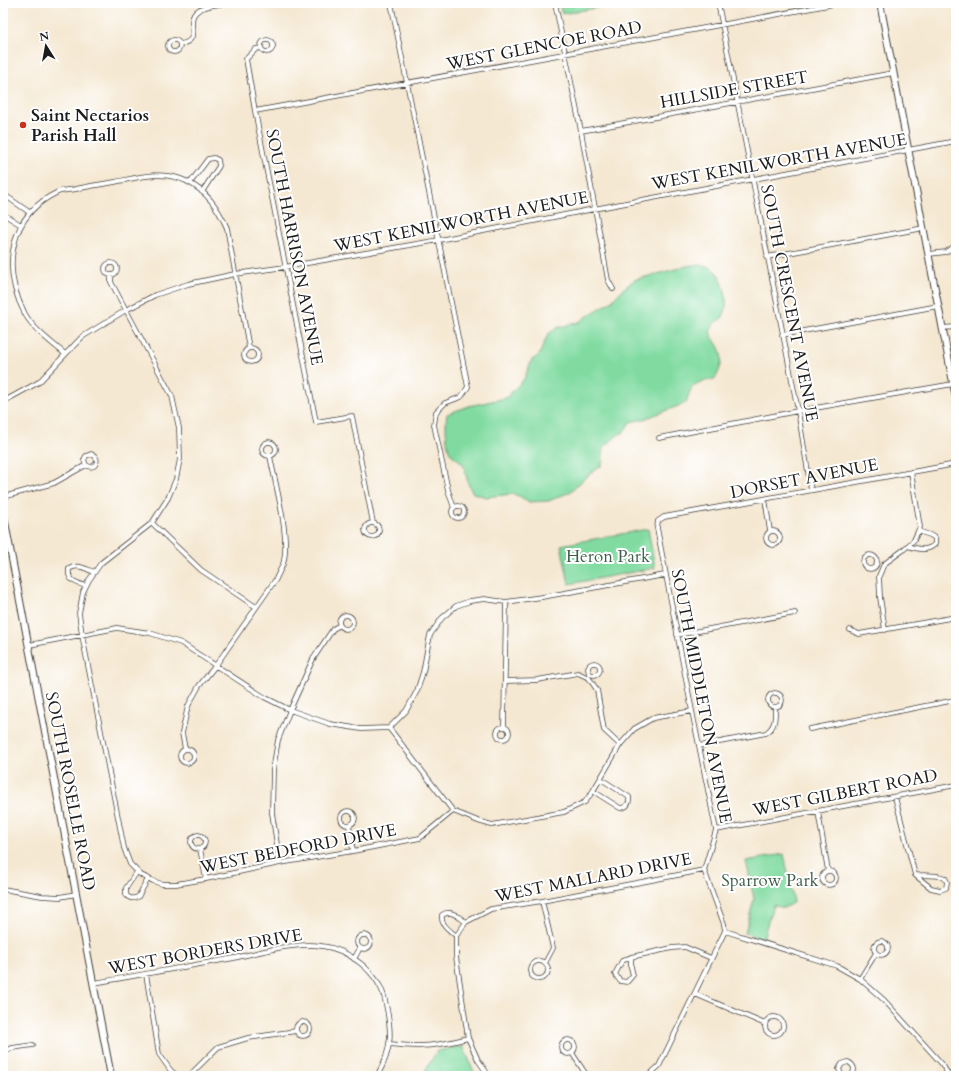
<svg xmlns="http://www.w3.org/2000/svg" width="959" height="1079" font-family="Cardo,serif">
<rect width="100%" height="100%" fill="#fff"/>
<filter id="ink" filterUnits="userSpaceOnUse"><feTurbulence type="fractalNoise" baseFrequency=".025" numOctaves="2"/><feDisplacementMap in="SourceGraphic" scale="8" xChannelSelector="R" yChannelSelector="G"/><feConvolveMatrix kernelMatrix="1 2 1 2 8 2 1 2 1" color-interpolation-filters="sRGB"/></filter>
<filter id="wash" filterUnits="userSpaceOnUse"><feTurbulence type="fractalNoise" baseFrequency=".012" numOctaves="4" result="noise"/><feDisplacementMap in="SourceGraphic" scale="16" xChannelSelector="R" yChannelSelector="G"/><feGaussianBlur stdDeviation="0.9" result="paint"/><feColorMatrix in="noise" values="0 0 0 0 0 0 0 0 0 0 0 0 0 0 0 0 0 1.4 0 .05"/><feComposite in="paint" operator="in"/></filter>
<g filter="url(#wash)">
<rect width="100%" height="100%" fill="#f5e8d2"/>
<!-- green -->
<path fill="#81dba1" stroke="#4e7c5e" d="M559,3H600L601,7L562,14Z
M701,264C707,266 713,268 717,273C725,282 730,308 722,318C720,320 717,321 714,323C713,325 712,329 710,332C712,338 715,340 718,346C725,358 721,368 715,379C695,383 692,382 686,403L644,419L630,422L623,433L619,434L604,447L602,465L586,477L570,492L549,501L529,502L519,496L512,494L486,497L473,493C467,485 467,477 464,467C462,461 455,458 451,454C446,448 445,421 447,414L469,406L506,398L524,379L532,360L539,355L548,334L557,328L579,322L592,313L611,302L622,290L634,280L687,266Z
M648,529L655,568L569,584L561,545Z
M784,854L794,902L784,908L773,905L763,939L745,933L754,899L746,861Z
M463,1046L476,1076H422L437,1051Z"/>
</g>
<g filter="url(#ink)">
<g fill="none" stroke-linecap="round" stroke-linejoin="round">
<defs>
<path id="street" d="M391,3L468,387L461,397L445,403L436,412L434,425L448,490L454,508
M555,3L581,131L608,280L613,289
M718,3L798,411L811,490
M261 46a6 6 0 1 1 12 0a6 6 0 1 1-12 0Z
M168 46a6 6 0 1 1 12 0a6 6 0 1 1-12 0Z
M180,44C203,41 185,22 196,12C203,5 217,5 226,3
M261,48L256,49L246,59L255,111L316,422L352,416L373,523
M255,111L839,3
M581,131L893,73
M190,183L208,159L214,158L218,160L219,166L202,192
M3,197L6,196L29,212
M3,214L21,225
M929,254L946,252L956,245
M767,257L924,228
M105 269a6 6 0 1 1 12 0a6 6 0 1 1-12 0Z
M111,275V282L172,396L179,428L180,459L176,479L168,498L152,523L101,563L89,580L83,592L81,603L79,613L82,635L124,848L130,864L141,875L153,881L162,884H176L206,879L280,863L353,851L420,838L453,811
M942,328L956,327
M782,335L938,306
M244 355a7 7 0 1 1 14 0a7 7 0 1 1-14 0Z
M65,354C51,342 34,330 25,314C1,268 9,215 58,192C64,190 71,190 76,189C89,186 102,184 115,182C139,177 164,170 186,181C207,191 218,208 227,228L249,348
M3,400L8,399L39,382L82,337L126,310L155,295L188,284L235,274L285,267L439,240L594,209L956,141
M659,438L798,411L953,384
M262 449a7 7 0 1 1 14 0a7 7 0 1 1-14 0Z
M3,497L54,483L86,465C93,470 100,463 95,456L91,454L86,456L84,460L86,465
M765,499L770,531
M452 512a6 6 0 1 1 12 0a6 6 0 1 1-12 0Z
M152,523L201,570L256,607
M365 530a7 7 0 1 1 14 0a7 7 0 1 1-14 0Z
M766 538a7 7 0 1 1 14 0a7 7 0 1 1-14 0Z
M908,546C918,549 927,552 935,544V538L930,535L918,531
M863 562a7 7 0 1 1 14 0a7 7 0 1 1-14 0Z
M86,586C77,583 67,581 69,569C77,563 86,569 94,572
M339 622a7 7 0 1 1 14 0a7 7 0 1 1-14 0Z
M850,630L859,634L956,617
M885,630L880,597L879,576L884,564L902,551L914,540L920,527L911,472
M677,635L795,613
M29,645L117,628L150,633L181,643L264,697L290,710L330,724L361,729L389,728L406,711L417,691L423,672L430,635L442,618L456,606L470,601L484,599L506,602L542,597L665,575
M588 669a6 6 0 1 1 12 0a6 6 0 1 1-12 0Z
M506,681L537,680L578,673L589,678L597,690L604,730L620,745
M768 700a7 7 0 1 1 14 0a7 7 0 1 1-14 0Z
M497 733a6 6 0 1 1 12 0a6 6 0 1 1-12 0Z
M504,727L506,602
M389,728L453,811L478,821L492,825L564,812L585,802L593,791L620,745L634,729L653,718L692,711
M810,729L950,701L956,699
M699,746L766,733C776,726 775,718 775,707
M185,749L182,733L188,706L199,686L216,665L276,579C278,574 281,569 283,564C291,539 275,483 270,456
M180 756a7 7 0 1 1 14 0a7 7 0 1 1-14 0Z
M593,791L620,808C626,808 630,804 629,797L601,779
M895,797L915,875L931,888L940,890L946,888L947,882L945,878C936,874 925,876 915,875
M818,811L828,871
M341 818a7 7 0 1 1 14 0a7 7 0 1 1-14 0Z
M349,825L353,851
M716,830L956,785
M191 842a7 7 0 1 1 14 0a7 7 0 1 1-14 0Z
M200,849L206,879
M280,863L272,813L273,770L278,740L290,710L313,659L333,629L340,625
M822 878a7 7 0 1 1 14 0a7 7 0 1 1-14 0Z
M137,872L126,888V895C130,899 132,899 138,897L148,879
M3,889L42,896L60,897L76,894
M542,901L553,948L545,963
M357 942a7 7 0 1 1 14 0a7 7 0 1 1-14 0Z
M456,936L466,922L491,909L542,901L704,870
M456,936V957L468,1038L478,1060L489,1076
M456,936C450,930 440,925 442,915C451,909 458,917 466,922
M874 948a7 7 0 1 1 14 0a7 7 0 1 1-14 0Z
M631,957V967L633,975L627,982L620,981L615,974L622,961L631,957L672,948L685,947L711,958
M354,959L360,948
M530 970a9 9 0 1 1 18 0a9 9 0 1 1-18 0Z
M146,974L159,1054L171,1071L178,1076
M860,979L876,953
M94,983C141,975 188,966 234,958C262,952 293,942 322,946C349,949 379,973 385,1000C392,1030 393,1049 377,1076
M695,994L765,1024
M765 1026a9 9 0 1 1 18 0a9 9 0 1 1-18 0Z
M296 1029a7 7 0 1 1 14 0a7 7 0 1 1-14 0Z
M561 1047a7 7 0 1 1 14 0a7 7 0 1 1-14 0Z
M390,1044C421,1048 438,1046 468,1038
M3,1052L12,1048L33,1045
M572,1053L587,1076
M189,1076L218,1047L248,1038L296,1031
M648,1076L659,1066L725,931
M843,1076L841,1074L839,1069L842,1064L848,1062C855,1065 856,1072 850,1076
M949,1076L942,1064L884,1000L860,979L837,966L725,931L724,924L704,870L716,830L692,711L657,528L658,521L664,517L956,464"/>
<path id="secondary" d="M880,3L956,398
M3,512L111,1076"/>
</defs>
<!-- street casing -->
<use href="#street" stroke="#3d3b37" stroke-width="5.5"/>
<!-- secondary casing -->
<use href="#secondary" stroke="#3d3b37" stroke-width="8"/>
<!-- street -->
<use href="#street" stroke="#fff" stroke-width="4"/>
<!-- secondary -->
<use href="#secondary" stroke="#fff" stroke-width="6"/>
</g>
</g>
<!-- markers -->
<circle fill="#c8321e" stroke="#fff" stroke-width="1.5" cx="23" cy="125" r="4"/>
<g text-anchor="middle" stroke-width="4" stroke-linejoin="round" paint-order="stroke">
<!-- street labels -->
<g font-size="17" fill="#1c1c1c" stroke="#fff">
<text transform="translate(544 45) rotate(-11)" y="6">WEST GLENCOE ROAD</text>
<text transform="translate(734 89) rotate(-10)" y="6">HILLSIDE STREET</text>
<text transform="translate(779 161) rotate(-10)" y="6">WEST KENILWORTH AVENUE</text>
<text transform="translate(461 221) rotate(-11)" y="6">WEST KENILWORTH AVENUE</text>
<text transform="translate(295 247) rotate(79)" y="6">SOUTH HARRISON AVENUE</text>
<text transform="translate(790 303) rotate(79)" y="6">SOUTH CRESCENT AVENUE</text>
<text transform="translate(804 478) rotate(-11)" y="6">DORSET AVENUE</text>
<text transform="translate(702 696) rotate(79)" y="6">SOUTH MIDDLETON AVENUE</text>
<text transform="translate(71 791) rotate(79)" y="6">SOUTH ROSELLE ROAD</text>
<text transform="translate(845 792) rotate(-11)" y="6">WEST GILBERT ROAD</text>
<text transform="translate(298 848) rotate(-11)" y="6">WEST BEDFORD DRIVE</text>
<text transform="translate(593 877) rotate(-11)" y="6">WEST MALLARD DRIVE</text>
<text transform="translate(205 951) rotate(-10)" y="6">WEST BORDERS DRIVE</text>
</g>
<!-- poi labels -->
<g font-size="17" font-weight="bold" fill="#1c1c1c" stroke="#fff" text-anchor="start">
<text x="31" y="121">Saint Nectarios<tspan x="31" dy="20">Parish Hall</tspan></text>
</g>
<!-- park labels -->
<g font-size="17" fill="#3f5f4b" stroke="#fff">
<text x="608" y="562">Heron Park</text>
<text x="770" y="886">Sparrow Park</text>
</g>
</g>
<!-- margin -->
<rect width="959" height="1079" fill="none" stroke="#fff" stroke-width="16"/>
<!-- north arrow -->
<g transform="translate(46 46) rotate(349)" stroke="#ffffff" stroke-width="3" paint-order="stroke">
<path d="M0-3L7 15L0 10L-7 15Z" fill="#1c1c1c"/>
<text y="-6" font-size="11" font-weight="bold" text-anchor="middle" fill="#1c1c1c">N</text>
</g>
</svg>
